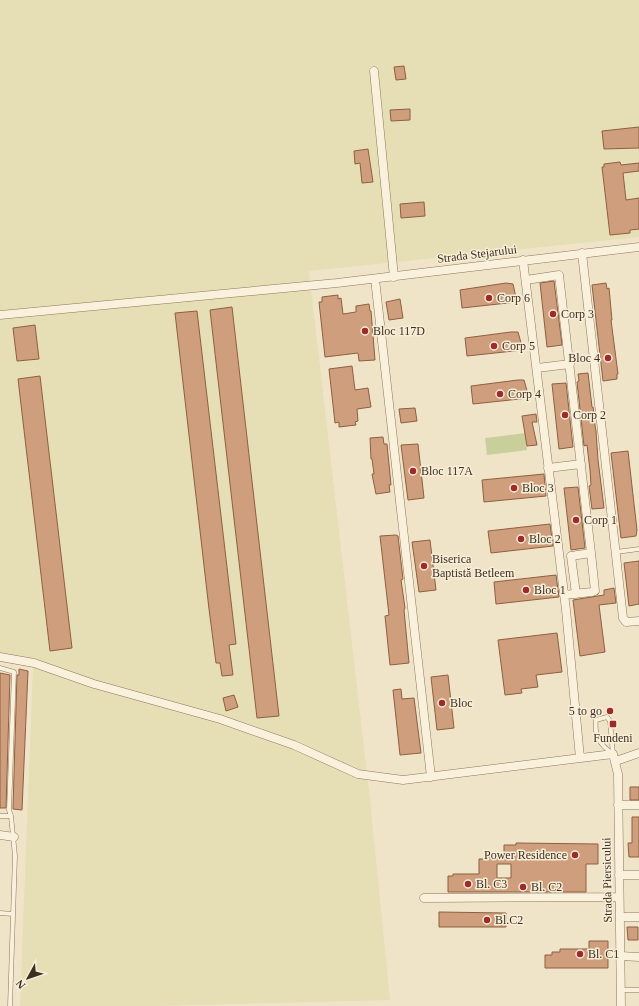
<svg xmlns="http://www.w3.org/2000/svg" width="639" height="1006" font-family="'Times New Roman',serif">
<rect width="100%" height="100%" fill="#f0e4c8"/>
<!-- farmland -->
<path fill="#e6deb5" d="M0,0H639V237L309,271L370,800L390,1000L156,1006H20L33,666L0,662Z"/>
<!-- green -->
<path fill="#c9cf9b" d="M526,433L527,450L487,455L485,438Z"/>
<!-- building -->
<path fill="#cf9f7d" stroke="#8d5f41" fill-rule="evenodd" d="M404,66L406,79L396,80L394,67Z
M410,109V120L391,121L390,110Z
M639,127V148L604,149L602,131Z
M368,149L373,182L362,183L360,163L355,164L354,151Z
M620,162L621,165L639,163V171L623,173L626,200L639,198V229L630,230V233L610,235L602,167H604V164Z
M424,202L425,216L401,218L400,204Z
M554,281L562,345L547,347L540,283Z
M506,283L513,284L517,302L462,308L460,290Z
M606,283L607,289L609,288L612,320H611L618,374H617V379L603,381L592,285Z
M338,295V299L341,298L343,314L356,312V306L369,304L370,311H371L375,360L359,361L358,353L325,357L319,302H322V297Z
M400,299L403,318L389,320L386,302Z
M232,307L279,716L257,718L210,310Z
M197,311L236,644L229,645L233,675L222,676L220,663H216L209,609L175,313Z
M35,325L39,359L17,361L13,328Z
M511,332H518L523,350L467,356L465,338Z
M352,366L355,390L368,388L371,407L357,409L358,421L355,422L356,425L339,427V422L335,423L329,369Z
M588,373L592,407H593L594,413H593L596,431L598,460L604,508L592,509L589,486L591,485L590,470L587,445L584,446L577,382L579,381L578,374Z
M40,376L72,648L50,651L18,379Z
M518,380H524L529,398L473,404L471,386Z
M566,383L573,447L559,449L552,384Z
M415,408L417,421L401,423L399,409Z
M536,414L537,422H532L537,445L527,446L522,416Z
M383,437L384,444H387L391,485H389L390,492L376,494L372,474H374L372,459H371L370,438Z
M418,444L424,498L408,500L401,445Z
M628,451L637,530L636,536L621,538L611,453Z
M544,474L546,496L484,502L482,480Z
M578,487L585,548L571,550L564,488Z
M550,524L553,546L491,553L488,531Z
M396,535L398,536L403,579L401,580L405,608L404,610L409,663L390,665L385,616L389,615L380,536Z
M430,540L436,590L419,592L412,542Z
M639,561V604L629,606L624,563Z
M556,575L559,597L496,604L494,582Z
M614,588L616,603L599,605L605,652L580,656L573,600L604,595V590Z
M557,633L562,672L536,675L538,687L521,689L522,693L505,695L498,640Z
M19,669L28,671L22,810L13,809V808L17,675H19Z
M0,673L10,675L6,808H0Z
M448,675L454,728L437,730L431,677Z
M401,689L402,699L414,698L421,753L400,755L393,690Z
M234,695L238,707L226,711L223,698Z
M630,787H639V800H630Z
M632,817H639V857H629L628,843H632Z
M516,843L598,844V864H586V892H448V876H453V874H479V859H485V855H504V845H516ZM497,864H511V878H497Z
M439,912L506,913V927H439Z
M627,927H638V940H628Z
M589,941H608V968H545V955H552V952H560V949H589Z"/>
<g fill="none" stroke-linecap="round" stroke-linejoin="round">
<defs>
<path id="service" d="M616,552L639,549
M0,668L14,672L9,810L11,816L15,856L10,1006
M607,717L610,721L613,754C600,745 594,736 596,720Z
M0,816H11
M0,913L13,914
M621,990H639"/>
<path id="minor" d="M374,71L394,277
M582,253L623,618L626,622L639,621
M523,260L566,610L580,758
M375,279L431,777
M526,280L559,275L591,553
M0,315L337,283L639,247
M537,368L570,364
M548,468L581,464
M564,595L592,592L595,591L591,553L571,556L576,594
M0,657L34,663L94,684L220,719L294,745L358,774L403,780L613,754L618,774L621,1006
M616,761L639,753
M618,805H639
M0,835L14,837
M619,875H639
M424,898L619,897
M620,917H639
M620,956L639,957"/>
</defs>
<!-- service casing -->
<use href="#service" stroke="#8d765c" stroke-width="5"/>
<!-- minor casing -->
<use href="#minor" stroke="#8d765c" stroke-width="9"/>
<!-- service -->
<use href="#service" stroke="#faf1dc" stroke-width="4"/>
<!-- minor -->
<use href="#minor" stroke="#faf1dc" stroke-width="8"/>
</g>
<!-- markers -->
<g fill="#9e2a2b" stroke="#f7eed8" stroke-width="1.5">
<circle cx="489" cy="298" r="4"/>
<circle cx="553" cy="314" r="4"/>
<circle cx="365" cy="331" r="4"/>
<circle cx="494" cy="346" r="4"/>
<circle cx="608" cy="358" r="4"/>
<circle cx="500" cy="394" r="4"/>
<circle cx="565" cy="415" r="4"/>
<circle cx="413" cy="471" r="4"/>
<circle cx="514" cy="488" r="4"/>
<circle cx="576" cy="520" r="4"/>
<circle cx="521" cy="539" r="4"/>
<circle cx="424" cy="566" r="4"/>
<circle cx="526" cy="590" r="4"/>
<circle cx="442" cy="703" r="4"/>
<circle cx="610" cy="711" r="4"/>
<rect x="609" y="720" width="8" height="8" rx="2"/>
<circle cx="575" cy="855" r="4"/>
<circle cx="468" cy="884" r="4"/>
<circle cx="523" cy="887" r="4"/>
<circle cx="487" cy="920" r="4"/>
<circle cx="580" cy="954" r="4"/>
</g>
<g text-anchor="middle" stroke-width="3" stroke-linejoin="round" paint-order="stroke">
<!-- street labels -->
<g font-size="12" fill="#3d2e20" stroke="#f7eed8">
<text transform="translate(477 254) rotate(-7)" y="4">Strada Stejarului</text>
<text transform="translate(607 880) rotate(-91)" y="4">Strada Piersicului</text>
</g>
<!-- poi labels -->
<g font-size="12" fill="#3d2e20" stroke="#f7eed8" text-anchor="start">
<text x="497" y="302">Corp 6</text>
<text x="561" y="318">Corp 3</text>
<text x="373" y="335">Bloc 117D</text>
<text x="502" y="350">Corp 5</text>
<text x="600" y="362" text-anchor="end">Bloc 4</text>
<text x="508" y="398">Corp 4</text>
<text x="573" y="419">Corp 2</text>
<text x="421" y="475">Bloc 117A</text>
<text x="522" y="492">Bloc 3</text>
<text x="584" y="524">Corp 1</text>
<text x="529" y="543">Bloc 2</text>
<text x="432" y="563">Biserica<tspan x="432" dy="14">Baptistă Betleem</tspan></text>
<text x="534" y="594">Bloc 1</text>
<text x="450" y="707">Bloc</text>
<text x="602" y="715" text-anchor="end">5 to go</text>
<text x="613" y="742" text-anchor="middle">Fundeni</text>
<text x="567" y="859" text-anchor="end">Power Residence</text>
<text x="476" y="888">Bl. C3</text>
<text x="531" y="891">Bl. C2</text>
<text x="495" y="924">Bl.C2</text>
<text x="588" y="958">Bl. C1</text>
</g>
</g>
<!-- north arrow -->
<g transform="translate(28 978) rotate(230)" stroke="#f7eed8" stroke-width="3" paint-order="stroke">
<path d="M0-3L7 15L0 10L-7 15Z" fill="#3d2e20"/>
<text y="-6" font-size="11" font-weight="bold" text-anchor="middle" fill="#3d2e20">N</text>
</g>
</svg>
